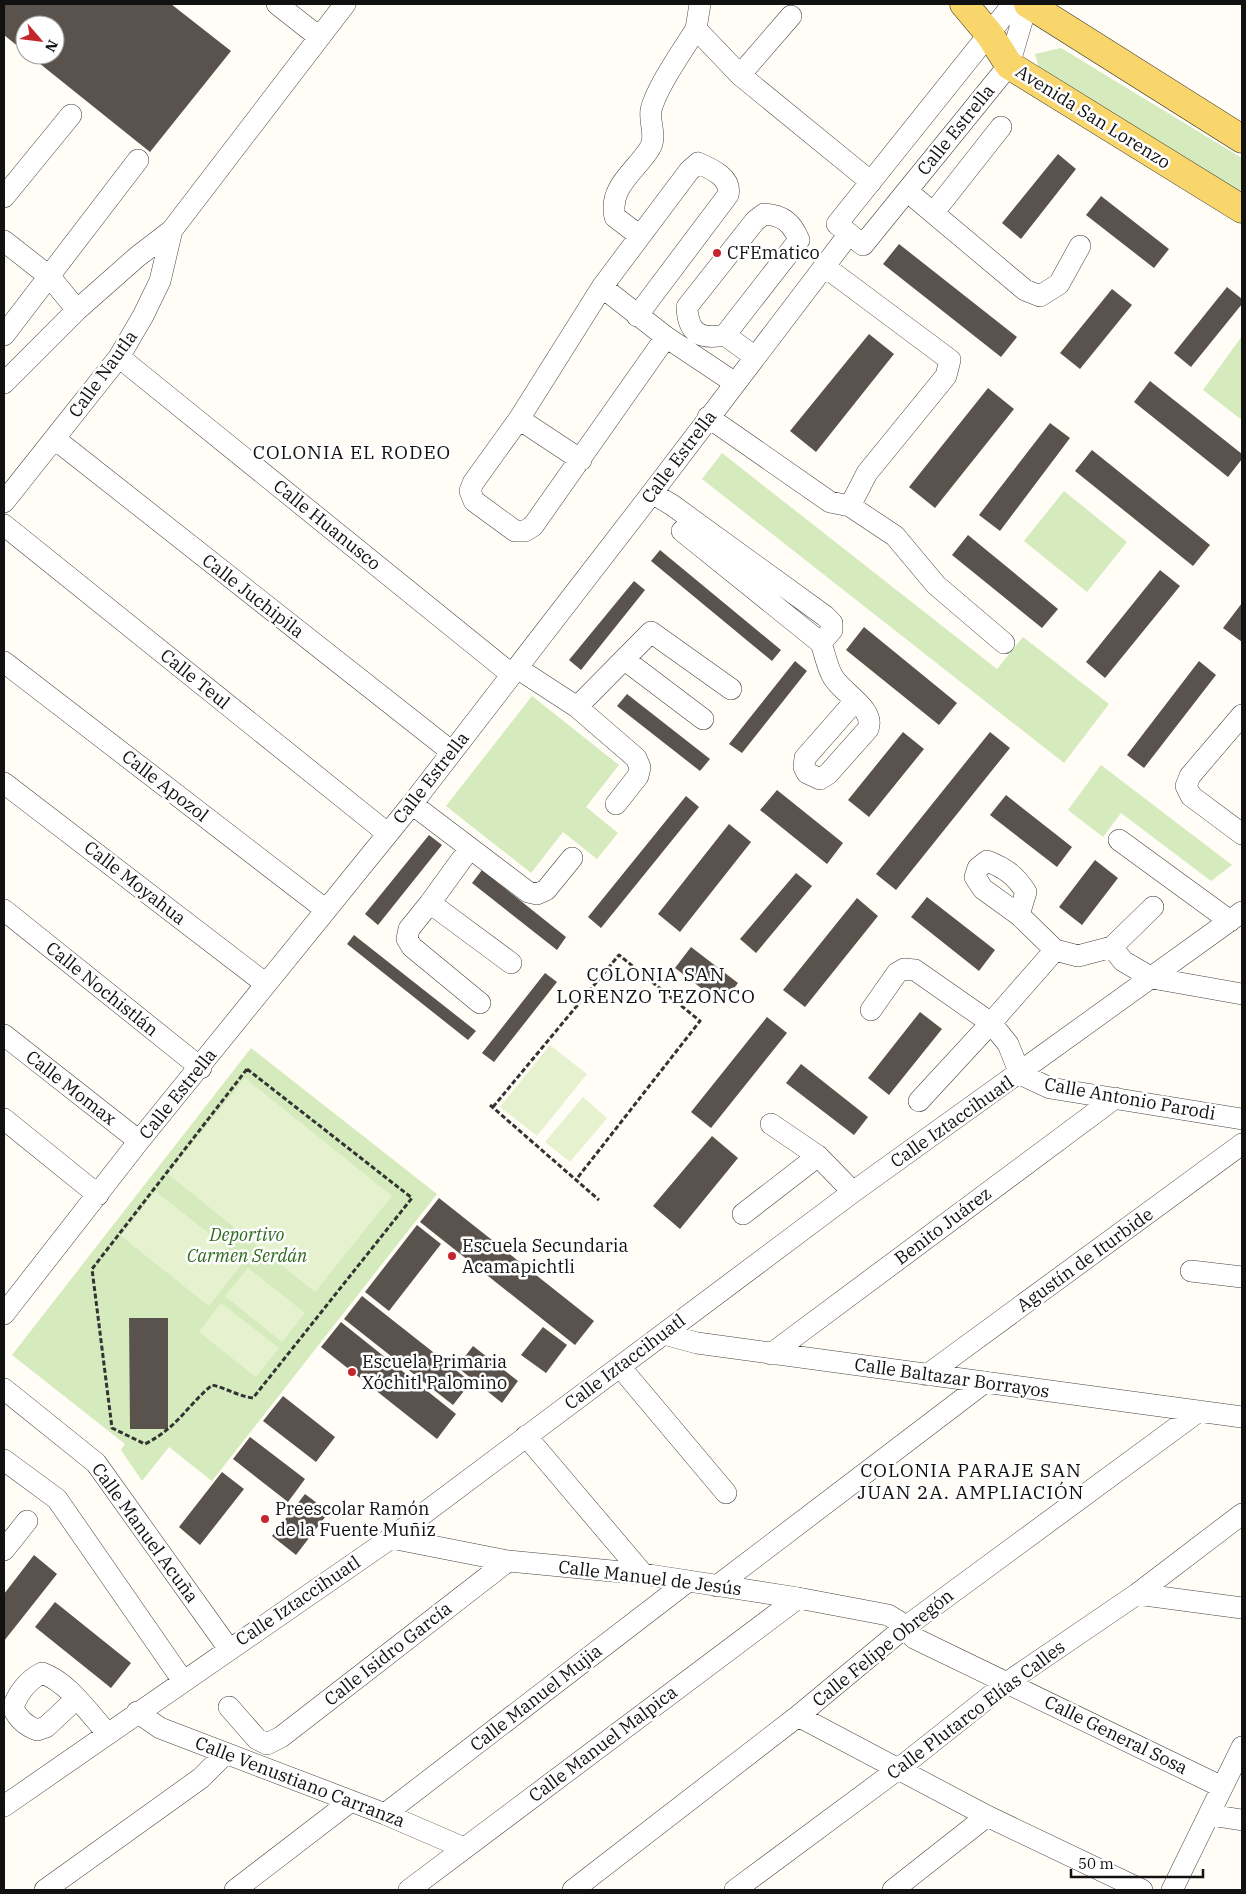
<svg xmlns="http://www.w3.org/2000/svg" width="1246" height="1894" font-family="'IBM Plex Serif',serif">
<rect width="100%" height="100%" fill="#fffdf5"/>
<!-- green -->
<path fill="#d5ebbd" d="M1061,48L1242,158V202L1041,76L1035,54Z
M1242,336V420L1203,390Z
M722,453L997,669L1023,637L1109,704L1064,763L702,479Z
M1064,491L1127,542L1087,592L1024,541Z
M532,696L619,765L586,807L618,833L597,859L563,832L531,873L446,806Z
M1101,765L1232,865L1211,881L1121,813L1103,837L1068,810Z
M251,1048L437,1194L212,1481L169,1447L142,1481L121,1450L125,1444L12,1355Z"/>
<!-- pitch -->
<path fill="#e6f2cf" d="M550,1045L587,1074L537,1136L500,1107Z
M245,1078L392,1196L315,1292L168,1174Z
M583,1097L607,1118L570,1162L545,1142Z
M155,1191L244,1261L209,1306L121,1236Z
M248,1268L305,1313L282,1342L225,1296Z
M221,1303L279,1348L256,1377L199,1332Z"/>
<!-- building -->
<path fill="#5a524d" d="M4,4H171L231,51L150,152L29,55H55V25H25V52L4,35Z
M1058,154L1076,169L1021,239L1002,223Z
M1101,196L1169,249L1154,268L1086,215Z
M899,244L1017,337L1001,357L883,264Z
M1227,287L1242,299V304L1191,367L1174,353Z
M1112,289L1132,305L1080,369L1060,353Z
M869,334L894,354L816,452L790,431Z
M1150,381L1242,454V459L1228,477L1134,402Z
M988,388L1014,409L935,508L909,487Z
M1050,423L1070,438L1000,531L979,515Z
M1092,450L1210,545L1193,566L1075,471Z
M968,535L1058,609L1042,628L952,555Z
M660,550L781,650L772,661L651,561Z
M1160,570L1180,586L1105,678L1086,662Z
M634,581L645,590L581,670L569,660Z
M1242,603V642L1223,628Z
M864,627L957,703L939,725L846,650Z
M795,661L807,671L742,753L729,744Z
M1199,661L1216,675L1144,768L1127,755Z
M627,694L710,759L700,771L617,706Z
M903,732L924,749L869,817L848,800Z
M990,732L1010,748L896,890L876,874Z
M777,790L843,843L827,864L760,810Z
M1006,795L1072,847L1057,867L990,815Z
M686,796L699,807L601,928L588,917Z
M729,824L751,842L680,932L658,914Z
M429,835L442,845L378,925L365,914Z
M1095,860L1118,878L1082,925L1059,907Z
M482,870L566,937L557,950L472,883Z
M796,873L812,886L756,953L740,939Z
M927,897L995,950L979,971L911,917Z
M857,898L878,916L805,1007L783,990Z
M354,935L476,1031L468,1040L347,944Z
M691,947L738,983L722,1004L675,968Z
M545,973L557,982L494,1062L482,1053Z
M920,1012L942,1029L889,1095L868,1078Z
M767,1017L787,1033L711,1128L691,1112Z
M801,1064L868,1117L854,1135L786,1083Z
M712,1136L738,1158L680,1229L653,1206Z
M439,1198L594,1321L575,1345L420,1222Z
M417,1225L441,1244L389,1311L365,1292Z
M362,1296L471,1382L453,1405L344,1319Z
M129,1318H168V1429H130Z
M341,1322L456,1414L437,1439L321,1347Z
M543,1327L567,1345L546,1373L521,1355Z
M473,1346L518,1381L502,1403L457,1367Z
M283,1396L335,1437L316,1462L263,1421Z
M250,1437L305,1479L288,1502L233,1459Z
M222,1472L244,1489L200,1545L179,1527Z
M305,1494L329,1512L296,1555L272,1536Z
M34,1555L57,1574L4,1641V1594Z
M55,1602L131,1663L111,1688L35,1627Z"/>
<g fill="none" stroke-linecap="round" stroke-linejoin="round">
<defs>
<path id="minor" d="M277,4L319,37
M700,4L696,29L740,75L871,182
M1013,4L837,224L863,245L1009,65L1027,4
M740,75L791,16
M907,191L1025,290L1040,296L1059,284L1080,246
M4,197L71,115
M934,212L1001,127
M764,214C783,215 792,223 799,240L725,335C700,340 688,333 687,307L755,221Z
M640,236L615,217C608,187 636,171 650,148C657,136 649,124 651,110C656,88 683,50 696,29
M4,241L50,277L77,310
M824,266L950,360L946,376L867,473L850,506
M602,287L666,337L735,383
M637,316L728,195C732,178 712,169 698,163L689,171L602,287L519,419L473,483L470,491L474,501L515,531H525L533,526L666,337
M4,335L138,160
M725,335L755,357
M119,357L511,674
M4,383L77,310L137,257L172,230L345,4
M708,417L830,502L850,506L895,536L936,585L1004,643
M519,419L581,460
M55,439L452,752
M652,493L672,505L825,616L832,623V630L821,643C825,654 827,667 833,677C842,693 876,709 868,729L828,774L820,779L807,773L804,767L805,758L855,701
M4,502L119,357L143,316L160,281L172,230
M4,525L387,833
M682,531L821,643
M625,660L703,719
M4,662L326,910
M517,668L577,707L636,758L640,767L638,776L616,804
M577,707L651,632L731,689
M1242,715L1190,776L1186,786L1191,796L1242,834
M4,783L266,984
M412,804L528,892L537,894L546,890L572,858
M1119,840L1230,921
M470,848L430,903L511,963
M430,903L409,929L407,939L412,947L480,1003
M1153,907L1112,947L1123,961L1152,978L1242,994
M4,910L201,1068
M1055,950L1078,956L1112,947
M871,1010L897,973L904,969L915,970L991,1023L1008,1044L1020,1074L1050,1088L1242,1119
M4,1035L139,1141
M919,1101L991,1023L1055,950L1019,915L1026,892C1015,875 1005,868 987,861L978,868L975,877L983,889L1019,915
M4,1119L98,1195
M771,1124L818,1156L853,1192
M743,1214L818,1156
M1191,1271L1242,1277
M4,1314L139,1141L412,804L652,493L849,234
M664,1334L697,1343L1242,1417
M771,1354L1115,1098
M621,1368L726,1493
M927,1375L1242,1144
M4,1389L96,1463L229,1649
M526,1436L643,1574
M4,1460L57,1499L183,1681
M391,1538L508,1561L643,1574L798,1598L888,1615L898,1621L914,1638L1222,1787
M4,1550L27,1521
M717,1586L985,1382
M1137,1594L1242,1608
M76,1699L46,1727L37,1730C26,1726 18,1719 13,1708C17,1694 28,1680 42,1673C68,1682 89,1713 107,1733
M229,1707L257,1739L267,1744L281,1737L508,1561
M137,1712L160,1728L385,1814L464,1848
M798,1716L987,1816L1142,1890
M4,1806L391,1538L853,1192L1242,912
M385,1814L687,1582
M1210,1815L1242,1820
M45,1890L201,1778L225,1754
M235,1890L351,1801
M409,1890L798,1598
M573,1890L798,1716L904,1628L1199,1411
M735,1890L897,1770L1008,1682L1137,1594L1242,1514
M893,1890L987,1816
M1172,1890L1242,1747"/>
<path id="major" d="M964,4L990,35L1009,65L1242,209
M1028,4L1242,139"/>
</defs>
<!-- minor casing -->
<use href="#minor" stroke="#444" stroke-width="22"/>
<!-- major casing -->
<use href="#major" stroke="#222" stroke-width="29"/>
<!-- path -->
<path stroke="#333" stroke-width="3" stroke-dasharray="5 2.5" stroke-linecap="butt" d="M247,1069L412,1198L253,1398C238,1396 226,1388 212,1385C186,1407 178,1427 145,1444L112,1428L92,1269Z
M490,1105L599,1200
M493,1107L619,955L700,1021L575,1181"/>
<!-- minor -->
<use href="#minor" stroke="#fff" stroke-width="21"/>
<!-- major -->
<use href="#major" stroke="#f9d66b" stroke-width="28"/>
</g>
<!-- markers -->
<g fill="#c4262e" stroke="#fff" stroke-width="2">
<circle cx="717" cy="253" r="5"/>
<circle cx="452" cy="1256" r="5"/>
<circle cx="352" cy="1372" r="5"/>
<circle cx="265" cy="1519" r="5"/>
</g>
<g text-anchor="middle" stroke-width="5" stroke-linejoin="round" paint-order="stroke">
<!-- street labels -->
<g font-size="18" fill="#111" stroke="#fff">
<text transform="translate(1093 117) rotate(32)" y="6">Avenida San Lorenzo</text>
<text transform="translate(956 130) rotate(-51)" y="6">Calle Estrella</text>
<text transform="translate(103 374) rotate(-54)" y="6">Calle Nautla</text>
<text transform="translate(679 457) rotate(-53)" y="6">Calle Estrella</text>
<text transform="translate(327 525) rotate(39)" y="6">Calle Huanusco</text>
<text transform="translate(253 596) rotate(38)" y="6">Calle Juchipila</text>
<text transform="translate(195 679) rotate(39)" y="6">Calle Teul</text>
<text transform="translate(431 778) rotate(-52)" y="6">Calle Estrella</text>
<text transform="translate(165 786) rotate(38)" y="6">Calle Apozol</text>
<text transform="translate(135 883) rotate(38)" y="6">Calle Moyahua</text>
<text transform="translate(102 989) rotate(39)" y="6">Calle Nochistlán</text>
<text transform="translate(71 1088) rotate(38)" y="6">Calle Momax</text>
<text transform="translate(178 1094) rotate(-51)" y="6">Calle Estrella</text>
<text transform="translate(1130 1099) rotate(10)" y="6">Calle Antonio Parodi</text>
<text transform="translate(952 1122) rotate(-35)" y="6">Calle Iztaccihuatl</text>
<text transform="translate(943 1226) rotate(-37)" y="6">Benito Juárez</text>
<text transform="translate(1085 1260) rotate(-36)" y="6">Agustín de Iturbide</text>
<text transform="translate(625 1362) rotate(-37)" y="6">Calle Iztaccihuatl</text>
<text transform="translate(952 1378) rotate(8)" y="6">Calle Baltazar Borrayos</text>
<text transform="translate(145 1533) rotate(54)" y="6">Calle Manuel Acuña</text>
<text transform="translate(650 1578) rotate(7)" y="6">Calle Manuel de Jesús</text>
<text transform="translate(298 1601) rotate(-34)" y="6">Calle Iztaccihuatl</text>
<text transform="translate(883 1648) rotate(-39)" y="6">Calle Felipe Obregón</text>
<text transform="translate(388 1654) rotate(-38)" y="6">Calle Isidro García</text>
<text transform="translate(536 1698) rotate(-38)" y="6">Calle Manuel Mujia</text>
<text transform="translate(976 1710) rotate(-37)" y="6">Calle Plutarco Elías Calles</text>
<text transform="translate(1116 1735) rotate(26)" y="6">Calle General Sosa</text>
<text transform="translate(603 1744) rotate(-37)" y="6">Calle Manuel Malpica</text>
<text transform="translate(300 1782) rotate(21)" y="6">Calle Venustiano Carranza</text>
</g>
<!-- poi labels -->
<g font-size="18" fill="#111" stroke="#fff" text-anchor="start">
<text x="727" y="259">CFEmatico</text>
<text x="462" y="1252">Escuela Secundaria<tspan x="462" dy="21">Acamapichtli</tspan></text>
<text x="362" y="1368">Escuela Primaria<tspan x="362" dy="21">Xóchitl Palomino</tspan></text>
<text x="275" y="1515">Preescolar Ramón<tspan x="275" dy="21">de la Fuente Muñiz</tspan></text>
</g>
<!-- park labels -->
<g font-size="18" font-style="italic" fill="#2f6b1f" stroke="#fff">
<text x="247" y="1241">Deportivo<tspan x="247" dy="21">Carmen Serdán</tspan></text>
</g>
<!-- neighbourhood labels -->
<g font-size="19" letter-spacing="1" fill="#111" stroke="#fff">
<text x="352" y="459">COLONIA EL RODEO</text>
<text x="656" y="981">COLONIA SAN<tspan x="656" dy="22">LORENZO TEZONCO</tspan></text>
<text x="971" y="1477">COLONIA PARAJE SAN<tspan x="971" dy="22">JUAN 2A. AMPLIACIÓN</tspan></text>
</g>
</g>
<!-- border -->
<rect width="1246" height="1894" fill="none" stroke="#111111" stroke-width="10"/>
<!-- north arrow -->
<g transform="translate(40 40) rotate(118)"><circle r="24" fill="#ffffff" stroke="#a0a0a0"/>
<path d="M0-4L9 19L0 12L-9 19Z" fill="#c4262e"/>
<text y="-8" font-size="14" font-weight="bold" text-anchor="middle" fill="#111111">N</text>
</g>
<!-- scale -->
<path d="M1071 1869v8h132v-8" fill="none" stroke="#111111" stroke-width="2.5"/>
<text x="1078" y="1869" font-size="15" fill="#111111" stroke="#ffffff" stroke-width="4" paint-order="stroke">50 m</text>
</svg>
